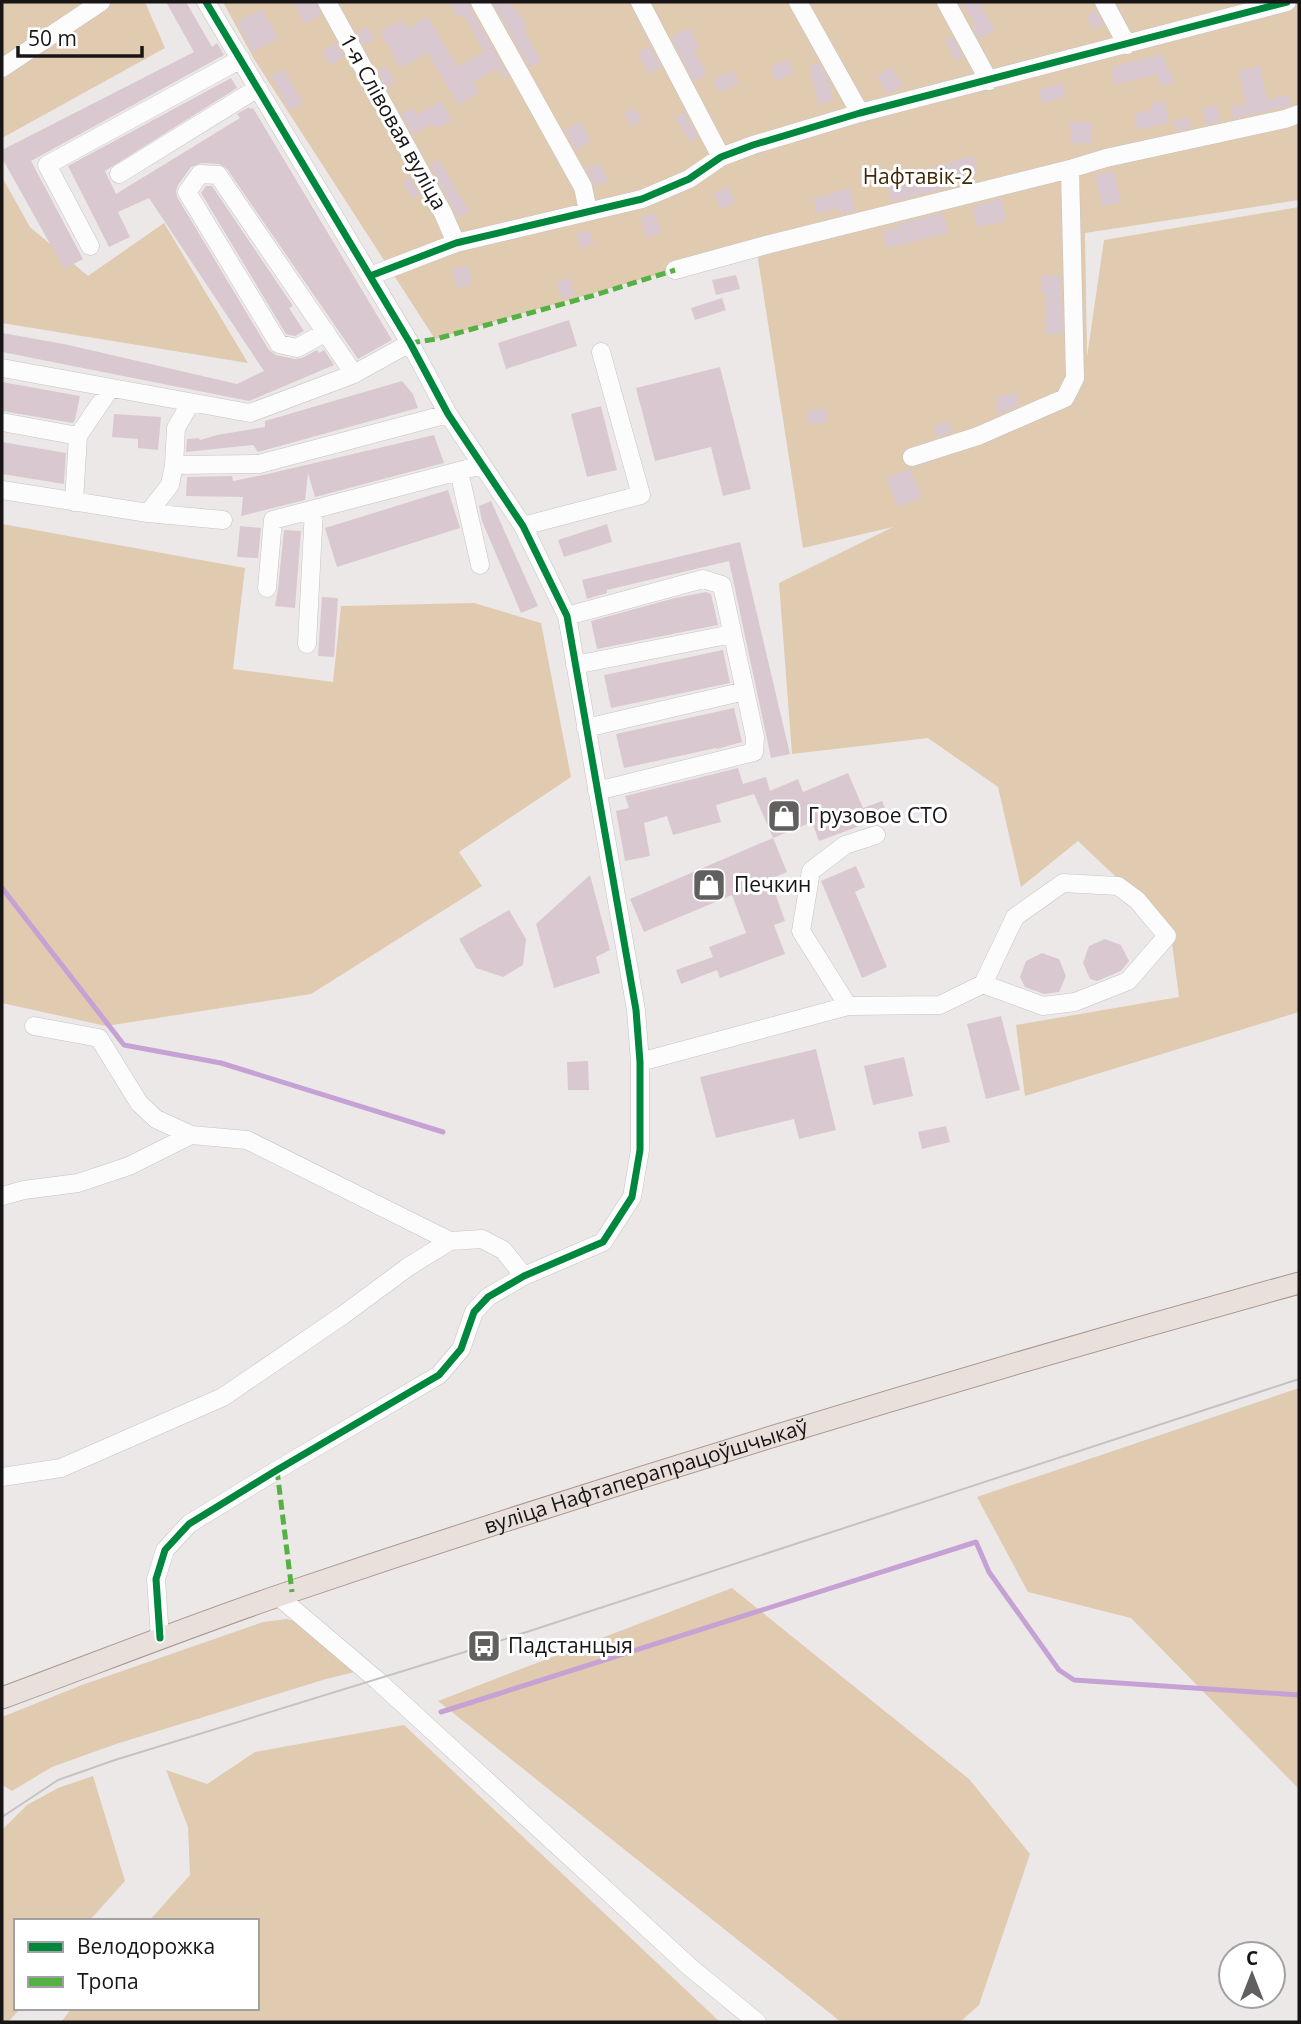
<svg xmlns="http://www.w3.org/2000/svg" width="1301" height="2024" font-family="'Open Sans',sans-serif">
<rect width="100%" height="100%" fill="#ece8e8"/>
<!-- green -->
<path fill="#e0cab0" d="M2,2H145L165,48L2,138Z
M223,2H1299V200L1085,233L1087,357L1104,240L1299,207V1012L1025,1096L1016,1025L1179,997L1170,928L1078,841L1021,887L998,787L928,738L792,754L779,583L893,527L803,548L756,246L435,339L254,59Z
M2,177L30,227L88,276L164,223L248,363L2,323Z
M2,524L245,568L233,669L333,682L341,606L474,603L541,623L571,777L459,852L482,886L311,994L106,1026L2,1003Z
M1299,1388V1789L1131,1618L1028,1592L977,1497Z
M732,1588L969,1779L1030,1854L979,2005L960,2022H841L438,1701Z
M287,1619L303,1624L359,1671L326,1679L116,1744L52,1767L12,1791L2,1785V1717L82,1685L263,1622Z
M404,1725L720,2022H61L72,2008H257V1921H149L190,1875L188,1827L166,1770L207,1784L255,1752Z
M93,1776L125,1881L89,1921H16V2008H21L8,2022H2V1830L27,1805L58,1788Z"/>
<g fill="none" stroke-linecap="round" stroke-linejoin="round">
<!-- stream -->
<path stroke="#c5a1d4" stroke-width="5" d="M2,888L124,1045L221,1063L443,1132
M441,1712L976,1542L989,1572L1059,1670L1074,1680L1299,1695"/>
</g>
<!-- building -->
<path fill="#dac8d1" d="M166,2H186L212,47L217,43L224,55L31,161L83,259L64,269L2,158V150L194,52Z
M293,2H316L321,15L305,24Z
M450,2H469L470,8L508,76L503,78L497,68L473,82L479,93L458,105L428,53L400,68L380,32L402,20L407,29L428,17L457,67L484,52L464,15L458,18Z
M498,2H510L516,12L518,11L528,28L524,30L541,61L530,68L494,4Z
M962,2H979L995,30L979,39L972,26L975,25L974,22Z
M262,9L278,38L253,52L237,23Z
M1096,10L1103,24L1093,29L1086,16Z
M367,26L374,40L364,45L356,32Z
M689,28L699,48L694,50L707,75L694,82L671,37Z
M952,37L963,57L956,61L945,41Z
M337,43L344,57L330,65L322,51Z
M650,46L661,67L649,74L638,52Z
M1163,54L1167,70L1170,69L1174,83L1160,86L1157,74L1115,85L1111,67Z
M787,59L794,72L777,81L770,68Z
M819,63L828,80L833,98L819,106L809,66Z
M386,66L395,82L387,87L378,71Z
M1260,66L1267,100L1289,95L1291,105L1233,119L1231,107L1246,104L1239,71Z
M892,67L902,86L887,94L877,75Z
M284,69L303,103L289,110L271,76Z
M733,70L739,83L719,93L713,80Z
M231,78L237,88L105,171L116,194L240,118L237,114L249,107L250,109L253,108L392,340L358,359L227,169L219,164L201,163L191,167L178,185L176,191L177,197L269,350L276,355L295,359L302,358L317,350L319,353L324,350L334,365L249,401L2,352V333L64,344L237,384L264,371L149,198L118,212L130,237L109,247L68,166Z
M1062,83L1066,97L1042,103L1039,89Z
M441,101L452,120L436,129L433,123L413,134L401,114L412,108L416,115Z
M1164,101L1169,123L1137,130L1134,114L1152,110L1151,103Z
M1217,105L1220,121L1205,125L1202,108Z
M634,108L642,119L632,126L624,114Z
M684,112L698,137L691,142L675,118Z
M1189,117L1191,128L1176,131L1173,121Z
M580,121L591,141L576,150L565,130Z
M1070,122H1091L1092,143H1071Z
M973,156L977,172L952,178L955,186L891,202L887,186L931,175L929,168Z
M439,160L469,212L458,218L430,165Z
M601,163L608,181L595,187L586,169Z
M1114,171L1121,202L1102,206L1095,175Z
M410,177L420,195L413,199L403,181Z
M206,186H212L293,306L289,308L304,331L295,336L286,334L201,193Z
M729,187L735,203L720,209L714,193Z
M850,188L855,211L841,214L840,208L817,214L813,199Z
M1001,198L1007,221L977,227L972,207Z
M655,213L661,233L647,237L640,218Z
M943,213L948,233L887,248L882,231L898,227L897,224Z
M589,230L594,243L581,248L576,235Z
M468,265L472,284L457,288L452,269Z
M736,275L740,289L716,295L712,280Z
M1061,275L1063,333L1046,334L1045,293H1042V276Z
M570,278L575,295L562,299L557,282Z
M722,298L726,310L695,320L691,308Z
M569,320L577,346L506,369L498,343Z
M720,367L751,489L723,496L711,447L655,461L636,388Z
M402,381L413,394L418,408L258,452L253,445L186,452L187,439L199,438L200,440L217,435L265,427V421Z
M2,382L80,396L75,420L73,423L2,411Z
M1017,394L1018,406L998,415L996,396Z
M601,406L617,470L587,477L571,414Z
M826,408L828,422L809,425L807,411Z
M114,414L161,417L158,450L138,448V439L112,437Z
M948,421L953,432L937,437L933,427Z
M434,435L444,463L315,497L308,473L305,500L241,516L243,497L186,496L187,477L232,476L233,481L272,473Z
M2,442L66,453L64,484L2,474Z
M910,469L922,497L898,507L886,478Z
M448,490L460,528L337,567L325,528Z
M491,501L538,606L521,613L482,521L479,506Z
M607,524L612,542L564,557L558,540Z
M240,526L261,528L258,558L237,557Z
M284,530L301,531L295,608L275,606L278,589Z
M740,542L790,754L771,758L729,561L607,590V593L587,599L582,580Z
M706,592L711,594L718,625L597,649L591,621L675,598Z
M322,597L338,598L334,657L318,656Z
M723,650L730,683L611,708L604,675Z
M734,708L742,742L717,749L716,748L624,768L616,734Z
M738,768L743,784L766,777L770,791L798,779L803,792L848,773L863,808L882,801L889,818L866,826L865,824L819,841L812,822L773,838L754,794L716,805L721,822L673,835L667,816L644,823L650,856L625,861L616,811L629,808L625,796Z
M773,838L787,872L770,879L785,921L774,925L785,954L720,978L717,970L681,984L676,970L713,957L709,947L746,933L732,895L644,932L630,899Z
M856,866L865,887L855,892L887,967L862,978L821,881Z
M590,875L610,950L596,957L600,973L554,988L536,924Z
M509,910L526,939L523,965L503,977L476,968L459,939Z
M1105,939L1121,945L1129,961L1121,971L1097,981L1090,979L1083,963L1089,946Z
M1042,953L1059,959L1066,976L1059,992L1044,994L1025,987L1020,977L1026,961Z
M1001,1016L1020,1090L986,1099L967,1024Z
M816,1049L836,1130L799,1139L794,1119L716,1138L700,1077Z
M904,1057L913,1096L873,1105L864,1066Z
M588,1061L589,1090H568L567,1062Z
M946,1126L950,1142L922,1149L918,1132Z"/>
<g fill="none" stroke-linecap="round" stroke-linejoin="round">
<defs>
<path id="minor" d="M327,2L443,213L456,243
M480,2L583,187L588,211
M640,2L721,157
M798,2L860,113
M946,2L989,81
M1104,2L1127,45
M2,68L101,2
M119,174L258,88
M90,246L47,165L241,59
M675,270L766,245L1070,169L1106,158L1285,119L1299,114
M370,276L456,243L642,199L689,179L721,157L753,145L860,113L1287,2
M326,332L297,348L279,344L187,192L200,174L218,175L354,374
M2,368L250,413L354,374L410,343
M2,422L78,436
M912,457L978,436L1065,398L1075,378L1070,169
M174,465L259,464L448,414
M459,471L480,565
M2,490L148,513L223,520
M74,502L78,436L110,389
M148,513L170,485L174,465L176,428L190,404
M523,526L641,495L601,352
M267,588L273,520L482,465
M567,616L703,579L722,585L755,737L754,752L597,791
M307,644L314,509
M575,665L732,634
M586,728L745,691
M848,1006L801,931L811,871L845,845L876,835
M34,1026L99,1038L139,1103L156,1119L191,1135
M640,1062L848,1006L940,1005L983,984L1015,917L1063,883L1118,886L1137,900L1167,936L1128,981L1075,1002L1043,1006L983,984
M2,1196L24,1190L78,1183L129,1166L191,1135L247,1140L450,1241
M2,1477L61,1468L223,1397L343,1315L408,1267L450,1241L482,1239L503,1250L524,1276
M278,1596L377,1680L691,1968L757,2022
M160,1638L156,1579L165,1550L189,1524L277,1470L439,1375L461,1349L474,1312L488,1297L524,1276L603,1242L632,1197L640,1150V1062L636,1010L567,616L523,526L448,414L410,343L206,2"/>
<g id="major">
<path id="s1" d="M2,1698C94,1664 185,1628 278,1596C615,1482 956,1378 1299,1283"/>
</g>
</defs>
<!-- minor casing -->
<use href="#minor" stroke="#c6c3c3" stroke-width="19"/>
<!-- major casing -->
<use href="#major" stroke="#a8978f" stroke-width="23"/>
<!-- minor -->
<use href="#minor" stroke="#fcfcfc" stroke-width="18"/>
<!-- major -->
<use href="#major" stroke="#e9e0db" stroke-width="21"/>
<!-- tram -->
<path stroke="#c3c3c3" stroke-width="2" d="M2,1817L58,1780L115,1760L484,1646L1299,1379"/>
<!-- quiet -->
<path stroke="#55b144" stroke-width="5" stroke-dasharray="10 5" stroke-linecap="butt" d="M410,343L436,339L595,295L675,270
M277,1470L292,1592"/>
<defs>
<path id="cycleway" d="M370,276L456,243L642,199L689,179L721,157L753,145L860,113L1287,2
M160,1638L156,1579L165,1550L189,1524L277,1470L439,1375L461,1349L474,1312L488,1297L524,1276L603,1242L632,1197L640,1150V1062L636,1010L567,616L523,526L448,414L410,343L206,2"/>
</defs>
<!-- cycleway casing -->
<use href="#cycleway" stroke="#fff" stroke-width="11"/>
<!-- cycleway -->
<use href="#cycleway" stroke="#00873e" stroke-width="7"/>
</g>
<!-- icons -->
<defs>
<symbol id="shop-square" viewBox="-11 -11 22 22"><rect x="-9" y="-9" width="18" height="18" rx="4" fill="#625f5f" stroke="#fff"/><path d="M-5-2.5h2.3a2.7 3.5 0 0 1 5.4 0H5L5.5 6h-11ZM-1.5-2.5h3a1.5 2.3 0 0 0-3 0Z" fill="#fff"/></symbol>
<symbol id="bus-square" viewBox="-11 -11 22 22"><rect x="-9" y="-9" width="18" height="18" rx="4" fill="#625f5f" stroke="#fff"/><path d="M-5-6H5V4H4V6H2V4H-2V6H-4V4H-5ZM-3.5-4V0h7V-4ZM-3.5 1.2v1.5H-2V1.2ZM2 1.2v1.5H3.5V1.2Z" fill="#fff"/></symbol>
</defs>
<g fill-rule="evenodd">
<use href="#shop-square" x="765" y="797" width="38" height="38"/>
<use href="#shop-square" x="690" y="866" width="38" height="38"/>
<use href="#bus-square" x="465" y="1627" width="38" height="38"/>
</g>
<g text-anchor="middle" stroke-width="6" stroke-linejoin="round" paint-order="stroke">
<!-- street labels -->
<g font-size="21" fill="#171515" stroke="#fff">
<text transform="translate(393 122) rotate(61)" y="7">1-я Слівовая вуліца</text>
<text dy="7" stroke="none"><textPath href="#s1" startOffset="681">вуліца Нафтаперапрацоўшчыкаў</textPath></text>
</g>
<!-- park labels -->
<g font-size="21" fill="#402a06" stroke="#fff">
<text x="918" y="184">Нафтавік-2</text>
</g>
<!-- poi labels -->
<g font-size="21" fill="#171515" stroke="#fff" text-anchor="start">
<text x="808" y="823">Грузовое СТО</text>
<text x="734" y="892">Печкин</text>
<text x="508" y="1653">Падстанцыя</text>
</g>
</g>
<!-- border -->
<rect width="1301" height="2024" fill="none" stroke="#171515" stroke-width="7"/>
<!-- legend -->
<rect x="14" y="1919" width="245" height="91" fill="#ffffff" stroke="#a2a1a1" stroke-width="2"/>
<rect x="28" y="1942" width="35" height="10" fill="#00873e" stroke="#a2a1a1" stroke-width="2"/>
<text x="77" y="1954" font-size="21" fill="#171515">Велодорожка</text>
<rect x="28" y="1977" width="35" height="10" fill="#55b144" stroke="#a2a1a1" stroke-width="2"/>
<text x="77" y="1989" font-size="21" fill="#171515">Тропа</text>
<!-- north arrow -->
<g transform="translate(1252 1975)"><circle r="33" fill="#ffffff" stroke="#a2a1a1" stroke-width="2"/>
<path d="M0-5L12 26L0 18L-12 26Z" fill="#625f5f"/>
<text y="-10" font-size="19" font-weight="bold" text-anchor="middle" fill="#171515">С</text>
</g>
<!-- scale -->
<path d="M18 46v10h124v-10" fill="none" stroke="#171515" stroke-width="3.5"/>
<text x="28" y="46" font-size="21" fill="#171515" stroke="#ffffff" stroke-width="5" paint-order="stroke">50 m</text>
</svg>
